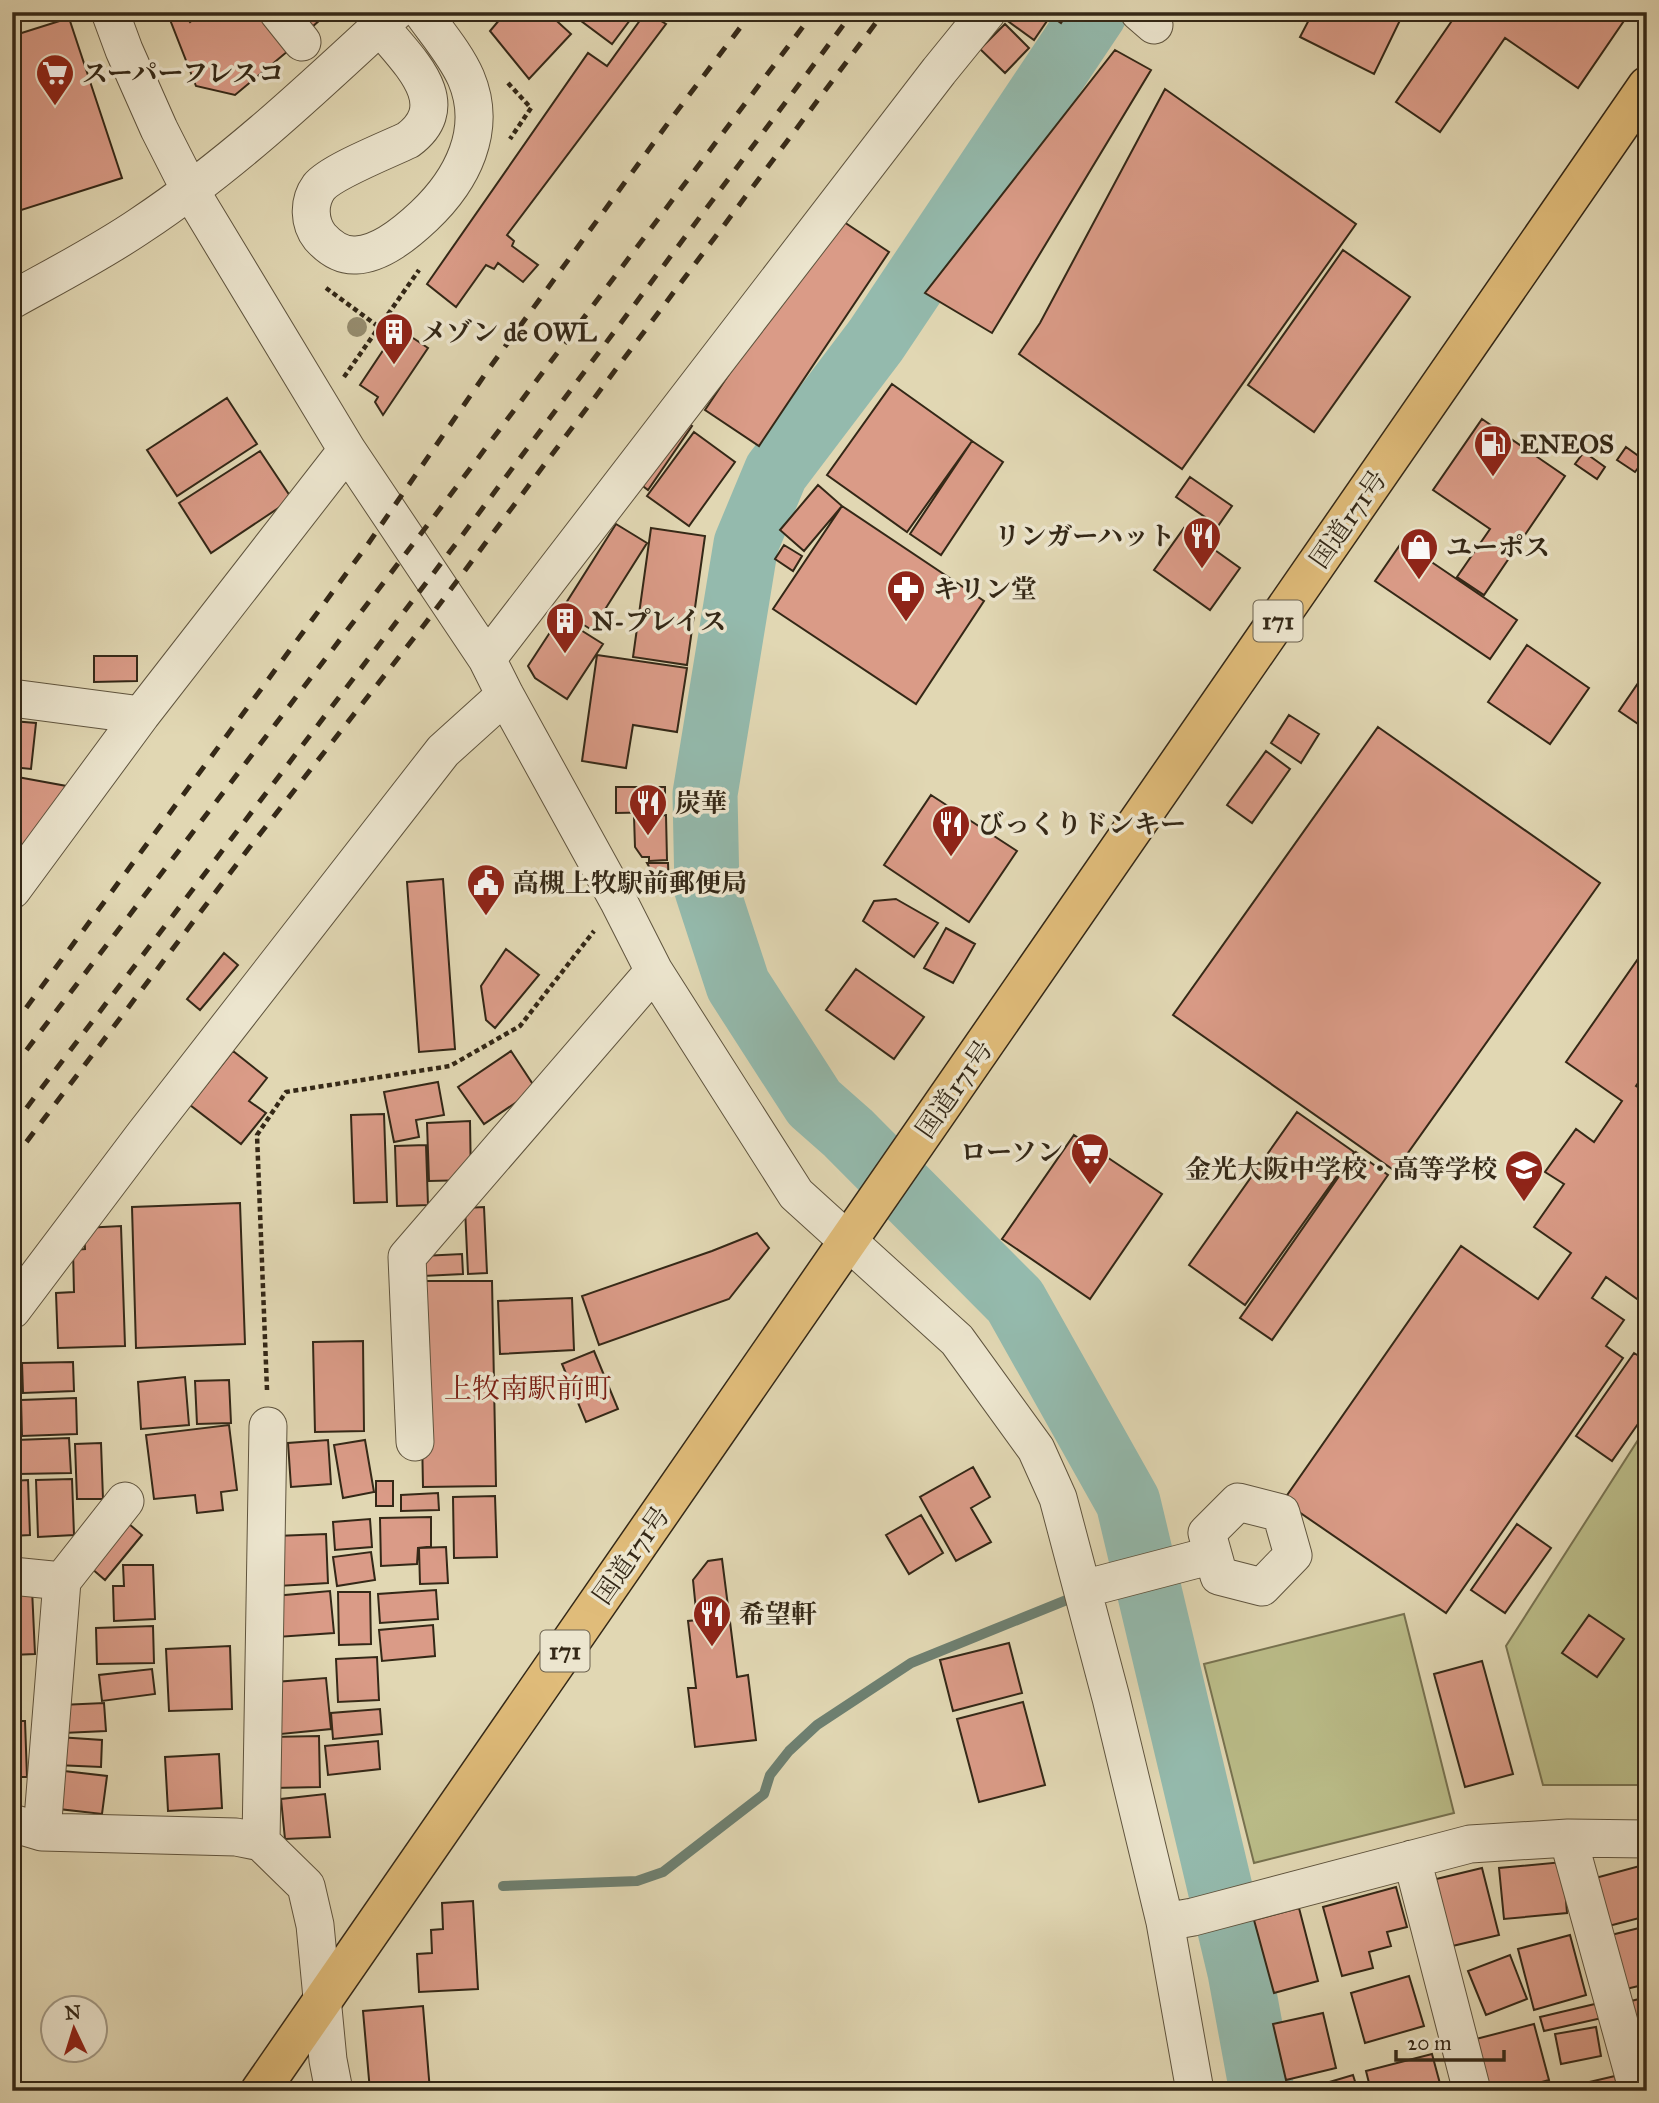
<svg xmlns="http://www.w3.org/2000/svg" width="1659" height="2103" font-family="'IM FELL Great Primer','Noto Serif JP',serif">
<rect width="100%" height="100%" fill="#e1d7b3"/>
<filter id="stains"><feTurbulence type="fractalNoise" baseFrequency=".00286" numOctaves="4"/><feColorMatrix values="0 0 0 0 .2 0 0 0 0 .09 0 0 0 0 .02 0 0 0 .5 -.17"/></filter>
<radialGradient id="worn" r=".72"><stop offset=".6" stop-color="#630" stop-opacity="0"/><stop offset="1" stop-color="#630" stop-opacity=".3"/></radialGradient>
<!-- green -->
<path fill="#babc88" stroke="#777250" stroke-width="2" d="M1647,1426V1785H1543L1506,1646Z
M1404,1614L1454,1813L1254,1863L1204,1664Z"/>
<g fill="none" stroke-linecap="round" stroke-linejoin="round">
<!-- stream -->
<path stroke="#6e8071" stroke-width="10" d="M503,1886L637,1881L663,1872L764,1794L770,1775L789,1751L817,1725L911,1663L1079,1595"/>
<!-- river -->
<path stroke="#94baad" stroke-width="65" d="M1095,12L876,340L776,472L746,544L705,794L707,890L738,985L814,1103L848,1133L1015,1301L1128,1502L1240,1972L1262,2091"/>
</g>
<!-- building -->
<path fill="#da9b87" stroke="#342817" stroke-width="2" d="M167,12H182L190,22L202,12H265L294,46L235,95L196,86Z
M298,12H329L312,27Z
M496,12H547L571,34L529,79L490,31L501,18Z
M569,12H636L612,44Z
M646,12L666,24L507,235L514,241L512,246L538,265L523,282L498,263L494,269L486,265L456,307L427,284L588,53L607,66Z
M1010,12H1041L1049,18L1034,40L1005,19Z
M1045,12H1068L1061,23Z
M1313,12H1404L1374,74L1300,37Z
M1458,12H1630L1578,88L1505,38L1440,132L1396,102Z
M69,18L122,178L12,213V36Z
M1005,24L1029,48L1005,73L980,49Z
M1115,50L1151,70L992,333L925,293Z
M1165,89L1356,224L1182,469L1019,354L1040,323Z
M835,216L889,252L759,446L705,410Z
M1343,250L1410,297L1314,432L1248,385Z
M398,328L428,348L383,415L375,402L378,397L360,385Z
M892,384L972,441L907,532L827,475Z
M227,398L257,444L177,496L147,450Z
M680,418L692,426L648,490L635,480Z
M1482,419L1565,476L1484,595L1457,577L1490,529L1433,490Z
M694,432L735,462L689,526L647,496Z
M972,441L1003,462L941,555L910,534Z
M1626,447L1644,460L1635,472L1617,460Z
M260,451L292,499L211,553L179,503Z
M1584,452L1605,467L1597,479L1575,464Z
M1190,477L1232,506L1218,526L1176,497Z
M818,485L842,506L804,551L780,530Z
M842,506L984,601L916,704L773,609Z
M616,524L647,543L592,630L561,611Z
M651,528L705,536L687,665L633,657Z
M1184,528L1240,568L1210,610L1154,570Z
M1402,542L1517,620L1490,659L1375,581Z
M784,545L802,556L793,571L775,559Z
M560,617L603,644L567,699L535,678L528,666Z
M1527,645L1589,688L1550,744L1488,702Z
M597,655L687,668L677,732L633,725L626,768L582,761Z
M94,656H137V681L94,682Z
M1647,670V730L1619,711Z
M1289,715L1319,734L1301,763L1271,743Z
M12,721L36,723L31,769L12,767Z
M1378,727L1600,883L1395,1171L1173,1015Z
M1266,751L1290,769L1252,823L1227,805Z
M12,776L72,787L12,863Z
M616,787H665V812L616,813Z
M931,795L1017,851L969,922L884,865Z
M666,815L667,860L649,861V857H642L635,847L634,816Z
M647,863H668L669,892H663Z
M443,879L455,1049L419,1052L407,882Z
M896,899L938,923L914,957L863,921L874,901Z
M946,928L975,944L953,983L924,968Z
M1647,946V1070L1636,1086L1647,1093V1306L1606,1277L1592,1298L1624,1320L1606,1346L1623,1358L1446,1613L1283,1501L1461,1246L1538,1299L1571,1253L1534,1227L1564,1184L1545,1172L1576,1129L1594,1142L1622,1101L1566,1062Z
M506,949L539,975L495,1028L486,1020L481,986Z
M224,953L238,965L200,1010L187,999Z
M856,969L924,1017L894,1059L826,1010Z
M233,1051L267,1078L249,1101L266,1113L241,1144L190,1105Z
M511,1051L536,1089L484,1124L458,1087Z
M438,1082L444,1115L416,1120L419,1137L394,1142L384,1092Z
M1297,1112L1354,1152L1245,1305L1189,1265Z
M384,1114L387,1202L354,1203L351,1115Z
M470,1121L471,1180L429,1181L427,1123Z
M1074,1135L1162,1194L1090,1299L1002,1239Z
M426,1145L428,1205L397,1206L395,1146Z
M1356,1152L1388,1175L1272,1340L1240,1318Z
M240,1203L245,1344L136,1348L132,1207Z
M484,1207L487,1273L468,1274L465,1208Z
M121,1226L125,1346L58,1348L56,1293L74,1292L73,1250L85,1249L84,1228Z
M757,1233L769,1248L729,1299L599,1345L582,1296L712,1251Z
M462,1254L463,1274L423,1276L422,1256Z
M419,1281H492L496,1486L423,1487Z
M572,1298L574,1350L500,1354L498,1301Z
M363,1341L364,1431L315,1432L313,1342Z
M594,1351L618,1409L586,1422L562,1364Z
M1634,1353L1647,1361V1411L1612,1461L1576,1436Z
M73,1362L74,1391L23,1393L22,1363Z
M185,1377L189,1425L141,1429L138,1382Z
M229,1380L231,1423L197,1424L195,1381Z
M76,1398L77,1434L22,1436L21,1400Z
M229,1425L237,1490L221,1492L223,1510L197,1513L195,1495L154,1499L146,1435Z
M69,1438L71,1473L18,1474L16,1440Z
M328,1440L331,1484L291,1487L288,1443Z
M365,1440L374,1492L343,1498L334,1445Z
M101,1443L103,1499H77L75,1444Z
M973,1467L990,1497L971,1508L991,1542L956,1561L920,1497Z
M72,1479L74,1535L38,1537L36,1480Z
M28,1480L30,1535L12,1536V1481Z
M376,1481H393V1506H376Z
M438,1493L439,1510L401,1511V1495Z
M495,1496L497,1557L454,1558L453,1497Z
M921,1515L943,1553L909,1574L886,1535Z
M431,1517V1547L418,1548L417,1564L381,1566L380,1518Z
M122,1518L142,1535L105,1580L84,1562Z
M370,1519L372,1547L335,1550L333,1522Z
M1517,1524L1551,1548L1505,1613L1471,1590Z
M326,1534L328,1583L278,1586L276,1536Z
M446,1547L448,1583L420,1584L419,1548Z
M371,1552L375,1580L337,1586L333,1557Z
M722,1559L737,1677L748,1675L756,1740L695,1747L688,1688H696L688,1621L697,1620L693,1580L708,1561Z
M123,1565H153L155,1619L114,1621L113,1586H124Z
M32,1589L35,1654L12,1655V1590Z
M436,1590L438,1619L380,1623L378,1594Z
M330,1591L334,1633L277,1637L274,1596Z
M338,1592H370L371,1644L339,1645Z
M1589,1615L1624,1639L1597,1677L1562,1653Z
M433,1625L435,1656L382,1661L379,1630Z
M153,1626L154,1663L97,1664L96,1628Z
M1009,1643L1022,1693L953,1711L940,1660Z
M230,1646L232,1709L169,1711L166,1649Z
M377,1657L379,1700L338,1702L336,1659Z
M1482,1661L1513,1774L1465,1787L1434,1674Z
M152,1669L155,1694L102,1701L99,1675Z
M326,1678L331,1729L281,1734L275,1682Z
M1023,1702L1045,1785L979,1802L957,1719Z
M104,1703L106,1731L63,1733L61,1705Z
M380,1709L382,1734L333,1739L331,1713Z
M12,1721H25L27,1777H12Z
M319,1736L320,1787L273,1788L271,1737Z
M58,1737L102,1740L101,1767L56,1765Z
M378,1741L380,1769L328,1775L325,1746Z
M219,1754L222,1808L168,1811L165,1757Z
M64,1771L107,1776L102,1814L59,1809Z
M325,1794L330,1837L285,1839L281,1799Z
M1563,1862L1567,1913L1504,1919L1499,1868Z
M1647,1864V1916L1601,1928L1588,1880Z
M1482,1868L1499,1935L1444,1948L1428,1881Z
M1396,1887L1407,1927L1387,1932L1391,1946L1369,1952L1373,1968L1342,1976L1323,1907Z
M473,1901L478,1989L419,1992L417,1954L432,1953L431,1930L443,1929L442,1903Z
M1299,1908L1318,1981L1274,1993L1254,1920Z
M1647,1926V1984L1626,1989L1611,1935Z
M1570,1935L1586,1995L1534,2010L1518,1949Z
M1510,1955L1527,1999L1486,2015L1468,1971Z
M1409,1976L1424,2026L1365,2043L1351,1993Z
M1647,1997V2044L1643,2045L1631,2001Z
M1599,2003L1602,2018L1544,2031L1540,2017Z
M423,2006L430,2091H370L363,2011Z
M1323,2013L1336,2068L1286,2080L1273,2024Z
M1534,2024L1549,2080L1508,2091H1490L1476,2039Z
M1596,2027L1601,2056L1561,2064L1555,2034Z
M1432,2054L1442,2091H1371L1366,2071Z
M1353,2075L1358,2091H1299Z
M1615,2076L1618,2091H1555V2090Z"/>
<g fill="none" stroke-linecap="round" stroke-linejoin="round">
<defs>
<path id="minor" d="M110,12L124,50L159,129L190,190L347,450L487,659L505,695L618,900L654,971L796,1194L957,1340L1036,1449L1058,1498L1111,1698L1165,1922L1195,2091
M278,12L302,42
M1139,12L1154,25
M380,26C406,59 458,103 408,140C387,150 331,172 319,187C308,202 309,223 320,237C330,248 341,256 356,255C381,254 407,232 424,216C462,180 488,130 466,78C456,55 437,33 422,12
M12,300C55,276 100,253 141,225C233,164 314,87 395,12
M487,659L939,71L987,12
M12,698L141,715
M12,890L141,715L347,450
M12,1310L144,1135L443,751L505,695
M415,1442L407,1257L654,971
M1238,1502L1281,1513L1293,1555L1262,1587L1219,1576L1207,1533Z
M12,1576L62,1581L42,1832
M62,1581L125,1501
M1083,1589L1213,1555
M12,1823L42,1832L236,1837L261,1842L306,1886L315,1925L328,2060L334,2091
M1568,1838L1638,2091
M261,1842L268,1426
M1412,1859L1472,2091
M1165,1922L1193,1917L1470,1844L1568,1838L1647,1839"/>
<path id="highway" d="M260,2091L1647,86"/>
</defs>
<!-- minor casing -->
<use href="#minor" stroke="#5f543e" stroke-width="39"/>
<!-- highway casing -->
<use href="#highway" stroke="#342817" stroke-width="41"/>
<!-- path -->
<path stroke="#342817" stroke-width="4.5" stroke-dasharray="5 3.5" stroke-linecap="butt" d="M508,83L531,108L510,139
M326,288L379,327
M344,377L419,270
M267,1390L257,1135L286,1092L450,1066L520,1026L594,931"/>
<!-- minor -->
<use href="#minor" stroke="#ece5ce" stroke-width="37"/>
<!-- highway -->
<use href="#highway" stroke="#e0bc7a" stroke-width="38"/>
<!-- rail -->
<path stroke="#342817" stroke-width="5" stroke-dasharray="12 12" stroke-linecap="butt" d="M12,1027L368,544L488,370L674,115L752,12
M12,1069L439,510L814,12
M12,1127L461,537L853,12
M12,1161L249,848L424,625L884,12"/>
</g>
<!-- trees -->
<circle fill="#958b6d" cx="357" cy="327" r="10"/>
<!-- icons -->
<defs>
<symbol id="supermarket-pin" viewBox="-11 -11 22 30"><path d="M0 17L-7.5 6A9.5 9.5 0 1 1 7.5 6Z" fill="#8f2418" stroke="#ece5ce"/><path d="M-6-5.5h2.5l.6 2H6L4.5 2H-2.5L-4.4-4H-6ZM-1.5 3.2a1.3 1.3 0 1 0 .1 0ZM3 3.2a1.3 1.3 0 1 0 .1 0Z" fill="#fff"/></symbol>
<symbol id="building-pin" viewBox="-11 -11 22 30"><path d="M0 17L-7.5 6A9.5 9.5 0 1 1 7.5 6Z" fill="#8f2418" stroke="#ece5ce"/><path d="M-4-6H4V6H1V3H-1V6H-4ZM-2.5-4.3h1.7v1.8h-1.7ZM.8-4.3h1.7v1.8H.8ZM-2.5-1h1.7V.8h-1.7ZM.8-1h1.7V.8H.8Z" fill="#fff"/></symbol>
<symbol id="fuel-pin" viewBox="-11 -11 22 30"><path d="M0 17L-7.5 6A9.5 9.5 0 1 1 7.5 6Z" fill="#8f2418" stroke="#ece5ce"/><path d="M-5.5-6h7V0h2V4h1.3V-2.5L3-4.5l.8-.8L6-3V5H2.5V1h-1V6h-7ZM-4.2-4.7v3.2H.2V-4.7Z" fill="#fff"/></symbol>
<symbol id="restaurant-pin" viewBox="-11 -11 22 30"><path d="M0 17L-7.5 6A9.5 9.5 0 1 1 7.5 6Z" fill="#8f2418" stroke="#ece5ce"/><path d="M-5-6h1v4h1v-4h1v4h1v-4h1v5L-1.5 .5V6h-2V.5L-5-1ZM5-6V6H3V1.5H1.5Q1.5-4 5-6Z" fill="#fff"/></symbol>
<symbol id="shop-pin" viewBox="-11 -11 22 30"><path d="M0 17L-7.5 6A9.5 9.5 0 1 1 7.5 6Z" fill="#8f2418" stroke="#ece5ce"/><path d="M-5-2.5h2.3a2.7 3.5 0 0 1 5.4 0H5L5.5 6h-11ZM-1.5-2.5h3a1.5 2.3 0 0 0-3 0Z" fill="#fff"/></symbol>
<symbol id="pharmacy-pin" viewBox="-11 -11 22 30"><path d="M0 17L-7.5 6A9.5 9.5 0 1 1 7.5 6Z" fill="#8f2418" stroke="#ece5ce"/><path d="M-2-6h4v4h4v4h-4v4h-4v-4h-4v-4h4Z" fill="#fff"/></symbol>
<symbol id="civic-pin" viewBox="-11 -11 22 30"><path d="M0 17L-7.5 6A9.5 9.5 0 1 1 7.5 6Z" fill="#8f2418" stroke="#ece5ce"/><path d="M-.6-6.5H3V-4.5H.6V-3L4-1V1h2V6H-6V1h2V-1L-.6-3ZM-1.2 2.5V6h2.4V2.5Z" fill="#fff"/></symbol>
<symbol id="school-pin" viewBox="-11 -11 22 30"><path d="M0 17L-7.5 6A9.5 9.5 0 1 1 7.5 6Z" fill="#8f2418" stroke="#ece5ce"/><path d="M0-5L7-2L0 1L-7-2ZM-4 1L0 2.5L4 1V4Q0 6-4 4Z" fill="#fff"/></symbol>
</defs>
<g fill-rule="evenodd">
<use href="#supermarket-pin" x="33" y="51" width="44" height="60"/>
<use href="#building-pin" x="372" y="310" width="44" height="60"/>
<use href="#fuel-pin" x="1471" y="422" width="44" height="60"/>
<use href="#restaurant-pin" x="1180" y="514" width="44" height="60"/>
<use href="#shop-pin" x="1397" y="525" width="44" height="60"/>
<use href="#pharmacy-pin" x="884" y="567" width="44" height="60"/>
<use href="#building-pin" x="543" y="599" width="44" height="60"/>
<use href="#restaurant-pin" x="626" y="781" width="44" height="60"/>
<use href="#restaurant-pin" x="929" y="802" width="44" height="60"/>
<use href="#civic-pin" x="464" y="861" width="44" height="60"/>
<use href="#supermarket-pin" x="1068" y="1130" width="44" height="60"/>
<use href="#school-pin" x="1502" y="1147" width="44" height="60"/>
<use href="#restaurant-pin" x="690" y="1592" width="44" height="60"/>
</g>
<g text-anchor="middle" stroke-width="7" stroke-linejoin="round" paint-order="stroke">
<!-- shield labels -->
<g fill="#ece5ce" stroke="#6b614e" stroke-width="2">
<rect x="1253.5" y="600.5" width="49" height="41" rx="5"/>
<rect x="540.5" y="1630.5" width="49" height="41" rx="5"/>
</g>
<g font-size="24" font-weight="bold" fill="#342817">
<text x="1278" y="629">171</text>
<text x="565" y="1659">171</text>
</g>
<!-- poi labels -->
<g font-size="26" font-weight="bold" fill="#342817" stroke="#ece5ce" text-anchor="start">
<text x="82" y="82">スーパーフレスコ</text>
<text x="421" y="341">メゾン de OWL</text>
<text x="1520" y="453">ENEOS</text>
<text x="1175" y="545" text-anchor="end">リンガーハット</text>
<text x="1446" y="556">ユーポス</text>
<text x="933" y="598">キリン堂</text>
<text x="592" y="630">N-プレイス</text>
<text x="675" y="812">炭華</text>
<text x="978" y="833">びっくりドンキー</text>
<text x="513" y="892">高槻上牧駅前郵便局</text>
<text x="1063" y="1161" text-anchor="end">ローソン</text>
<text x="1497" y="1178" text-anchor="end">金光大阪中学校・高等学校</text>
<text x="739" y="1623">希望軒</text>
</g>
<!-- street labels -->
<g font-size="26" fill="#342817" stroke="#ece5ce">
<text transform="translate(1348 519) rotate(-55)" y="9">国道171号</text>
<text transform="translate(954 1089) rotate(-55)" y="9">国道171号</text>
<text transform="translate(631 1555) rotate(-55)" y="9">国道171号</text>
</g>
<!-- neighbourhood labels -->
<g font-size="28" fill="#7a1f14" stroke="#ece5ce">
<text x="528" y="1398">上牧南駅前町</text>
</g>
</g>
<!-- margin -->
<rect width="1659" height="2103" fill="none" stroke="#e1d7b3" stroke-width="42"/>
<rect x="14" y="14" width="1631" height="2075" fill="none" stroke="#342817" stroke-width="3.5"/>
<rect x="21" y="21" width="1617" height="2061" fill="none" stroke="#342817" stroke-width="2"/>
<!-- north arrow -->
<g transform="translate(74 2029) rotate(356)"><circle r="33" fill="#ece5ce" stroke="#a29985" stroke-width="2"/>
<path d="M0-5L12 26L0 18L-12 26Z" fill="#8f2418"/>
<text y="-10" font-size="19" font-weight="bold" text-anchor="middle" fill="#342817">N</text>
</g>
<!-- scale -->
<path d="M1396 2050v10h108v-10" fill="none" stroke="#342817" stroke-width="3.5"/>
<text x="1407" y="2050" font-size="21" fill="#342817" stroke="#ece5ce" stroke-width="5" paint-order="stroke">20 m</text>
<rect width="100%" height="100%" filter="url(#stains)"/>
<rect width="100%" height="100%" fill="url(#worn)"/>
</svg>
